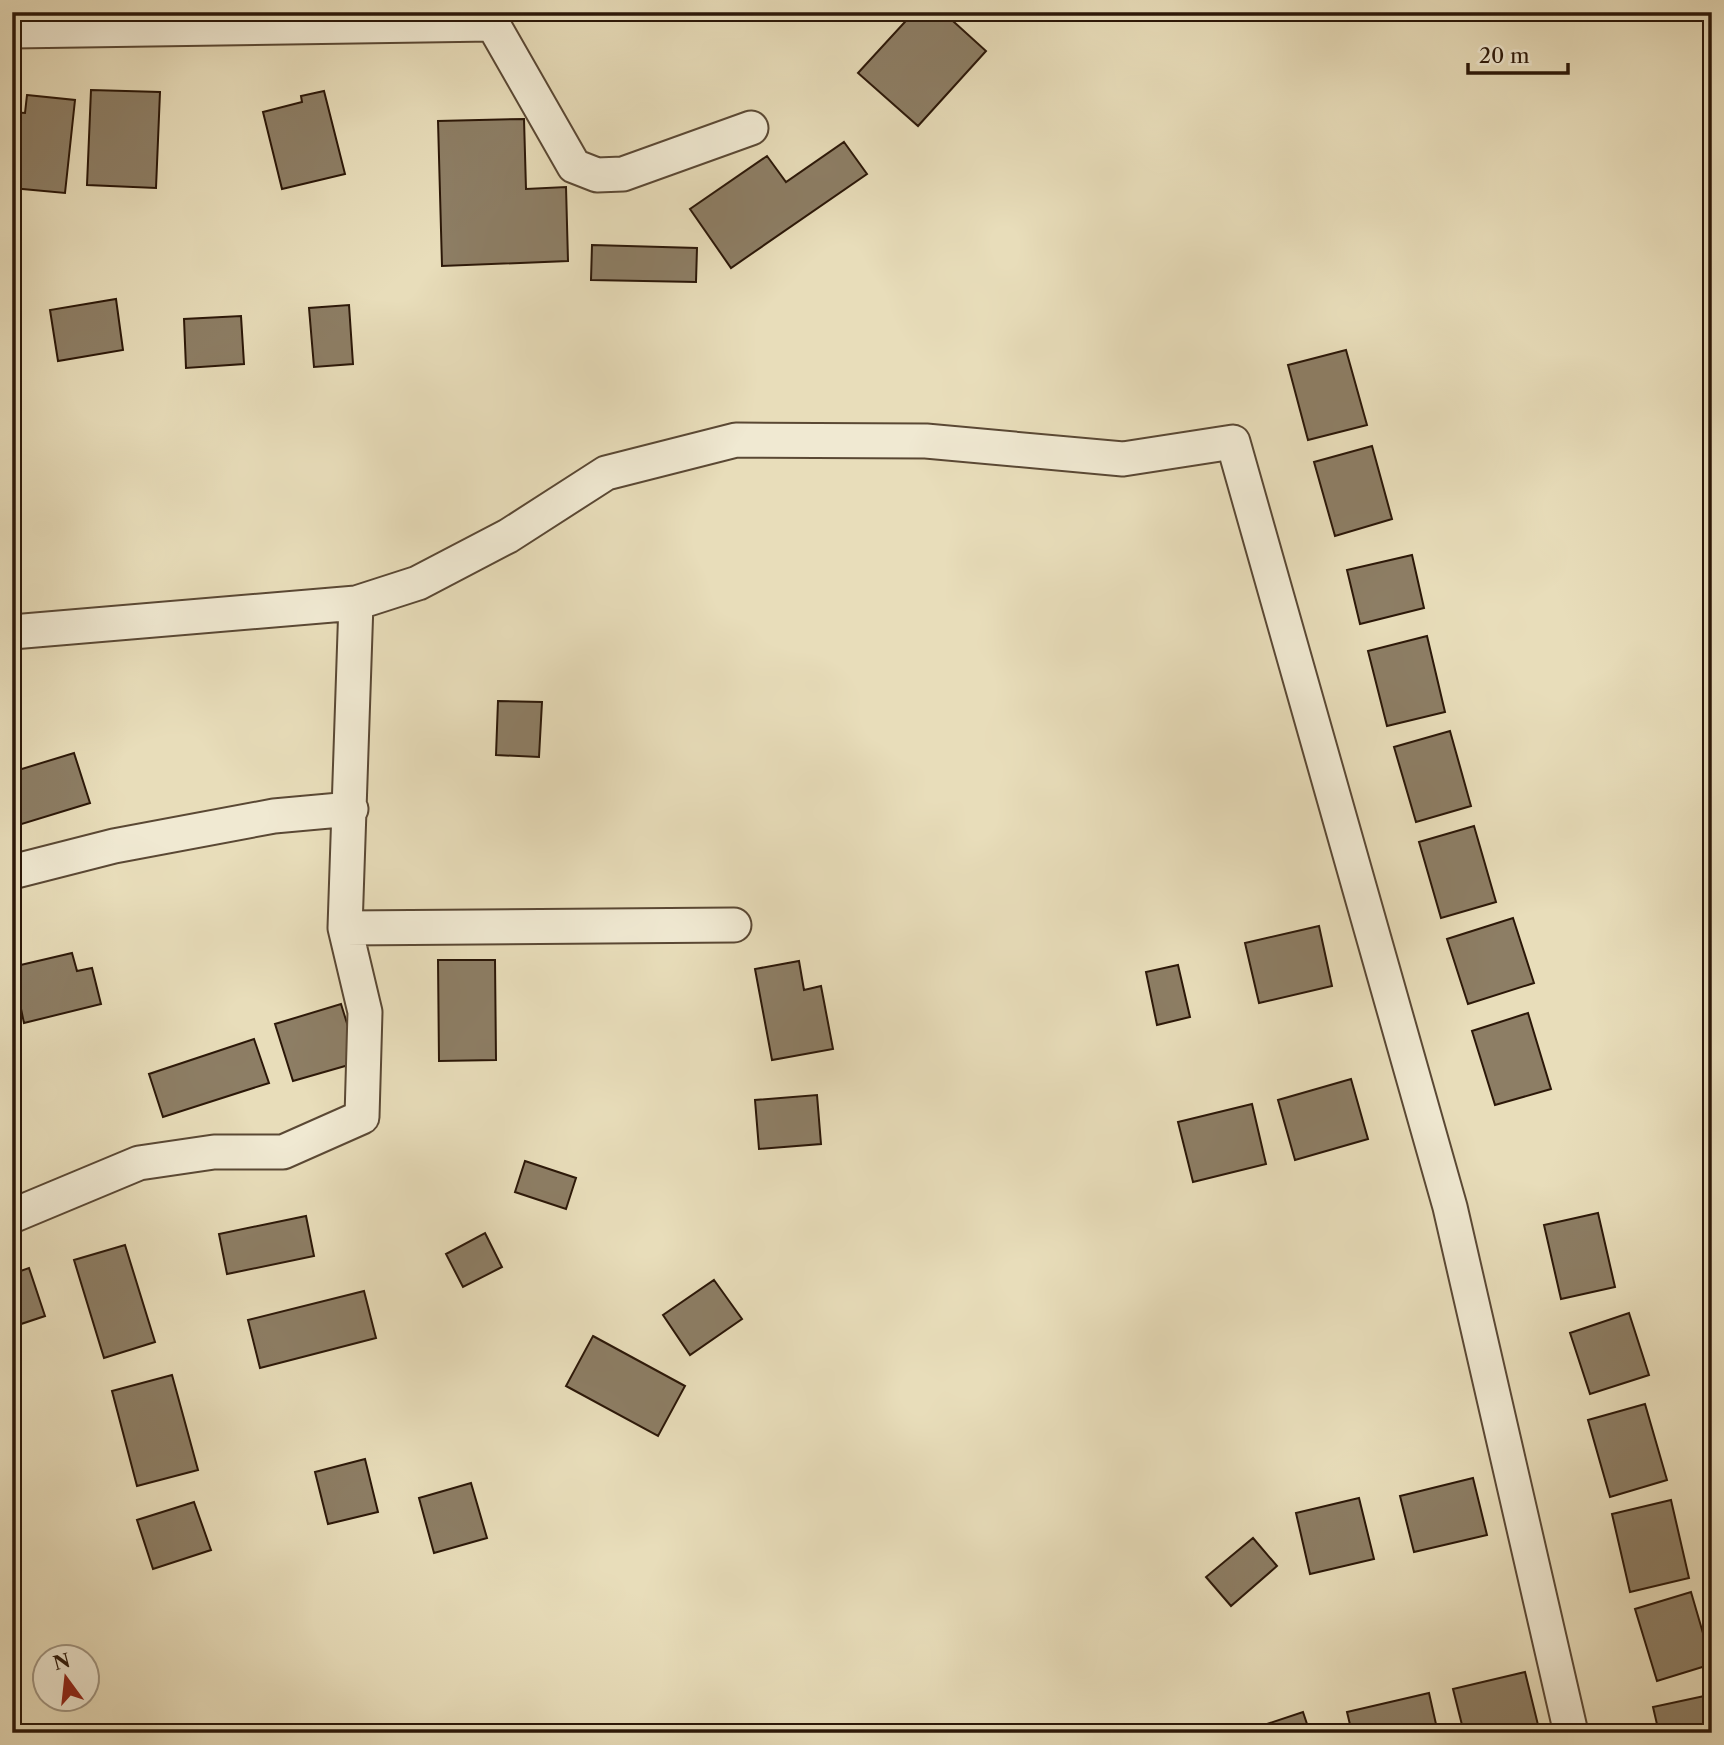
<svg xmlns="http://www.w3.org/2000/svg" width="1724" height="1745" font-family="'Libre Caslon Text',serif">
<rect width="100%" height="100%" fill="#e8ddba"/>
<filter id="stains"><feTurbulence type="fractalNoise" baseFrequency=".00286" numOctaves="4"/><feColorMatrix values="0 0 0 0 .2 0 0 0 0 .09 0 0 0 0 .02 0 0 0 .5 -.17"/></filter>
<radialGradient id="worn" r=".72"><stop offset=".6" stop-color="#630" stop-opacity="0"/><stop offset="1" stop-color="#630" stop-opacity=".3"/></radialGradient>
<!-- building -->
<path fill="#8d7e65" stroke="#2b1708" stroke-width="2" d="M914,12H943L986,51L918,126L858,73Z
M91,90L160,92L156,188L87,185Z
M324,91L345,174L282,189L263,112L302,102L301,96Z
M27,95L75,100L65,193L12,188V112L25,113Z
M524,119L526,189L566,187L568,261L442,266L438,121Z
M844,142L867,174L731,268L690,209L767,156L786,182Z
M592,245L697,248L696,282L591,280Z
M116,299L123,350L58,361L50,310Z
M349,305L353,364L314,367L309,308Z
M241,316L244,364L186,368L184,319Z
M1346,350L1367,425L1308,440L1288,365Z
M1372,446L1392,519L1335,536L1314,462Z
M1412,555L1424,608L1360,624L1347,570Z
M1427,636L1445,712L1387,726L1368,651Z
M498,701L542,702L539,757L496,755Z
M1450,731L1471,806L1416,822L1394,747Z
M74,753L90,803L12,827V772Z
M1474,826L1496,902L1441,918L1419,842Z
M1513,918L1534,983L1468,1004L1447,939Z
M1319,926L1332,986L1259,1003L1245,943Z
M72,953L77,971L92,968L101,1004L24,1023L12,967Z
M438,960H495L496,1060L439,1061Z
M799,961L804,990L821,986L833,1049L772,1060L755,969Z
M1178,965L1190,1017L1157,1025L1146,972Z
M341,1004L359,1062L293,1081L275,1024Z
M1528,1013L1551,1089L1495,1105L1472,1031Z
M254,1039L269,1083L163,1117L149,1074Z
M1351,1079L1368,1139L1295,1160L1278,1100Z
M817,1095L821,1144L759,1149L755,1100Z
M1252,1104L1266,1164L1193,1182L1178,1122Z
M525,1161L576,1178L566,1209L515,1192Z
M1598,1213L1615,1287L1561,1299L1544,1225Z
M306,1216L314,1256L227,1274L219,1234Z
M485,1233L502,1267L463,1287L446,1254Z
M125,1245L155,1342L104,1358L74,1260Z
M29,1268L45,1316L12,1327V1274Z
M714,1280L742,1319L690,1355L663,1315Z
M364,1291L376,1338L260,1368L248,1320Z
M1629,1313L1649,1375L1590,1394L1570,1333Z
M593,1336L685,1386L658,1436L566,1386Z
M172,1375L198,1470L137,1486L112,1391Z
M1645,1404L1667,1480L1610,1497L1588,1420Z
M365,1459L378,1512L328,1524L315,1472Z
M1473,1478L1487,1535L1414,1552L1400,1496Z
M471,1483L487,1538L434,1553L419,1498Z
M1359,1498L1374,1559L1310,1574L1296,1513Z
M1671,1500L1689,1578L1630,1592L1612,1514Z
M194,1502L211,1550L153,1569L137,1520Z
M1253,1538L1277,1566L1231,1606L1206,1577Z
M1691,1592L1712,1664L1657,1681L1635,1609Z
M1525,1672L1540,1733H1464L1453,1689Z
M1429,1693L1438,1733H1352L1347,1712Z
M1709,1695L1712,1733H1659L1653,1707Z
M1303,1712L1310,1733H1240Z"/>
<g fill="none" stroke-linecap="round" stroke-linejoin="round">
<defs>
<path id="minor" d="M486,12L574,166L597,175L623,174L751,128
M12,31L492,24
M356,603L418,583L508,536L606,473L736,440L926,441L1123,459L1233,442L1450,1207L1571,1733
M12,632L356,603L345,928L365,1012L362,1117L283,1152H214L139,1163L12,1216
M12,872L114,846L274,816L351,809
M345,928L734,925"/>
</defs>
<!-- minor casing -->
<use href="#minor" stroke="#5a4834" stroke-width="37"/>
<!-- minor -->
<use href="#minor" stroke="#f0e9d2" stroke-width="33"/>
</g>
<!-- margin -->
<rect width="1724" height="1745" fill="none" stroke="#e8ddba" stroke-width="42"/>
<rect x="14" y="14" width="1696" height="1717" fill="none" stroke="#2b1708" stroke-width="3.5"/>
<rect x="21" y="21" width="1682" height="1703" fill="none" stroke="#2b1708" stroke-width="2"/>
<!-- north arrow -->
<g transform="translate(66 1678) rotate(345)"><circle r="33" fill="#f0e9d2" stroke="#a19581" stroke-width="2"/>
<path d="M0-5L12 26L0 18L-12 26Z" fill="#8f2418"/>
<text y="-10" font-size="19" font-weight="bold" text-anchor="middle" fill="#2b1708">N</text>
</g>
<!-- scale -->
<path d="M1468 63v10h100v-10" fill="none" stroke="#2b1708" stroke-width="3.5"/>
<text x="1479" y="63" font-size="21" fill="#2b1708" stroke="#f0e9d2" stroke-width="5" paint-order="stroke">20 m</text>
<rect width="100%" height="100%" filter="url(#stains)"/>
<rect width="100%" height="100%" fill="url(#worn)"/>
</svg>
